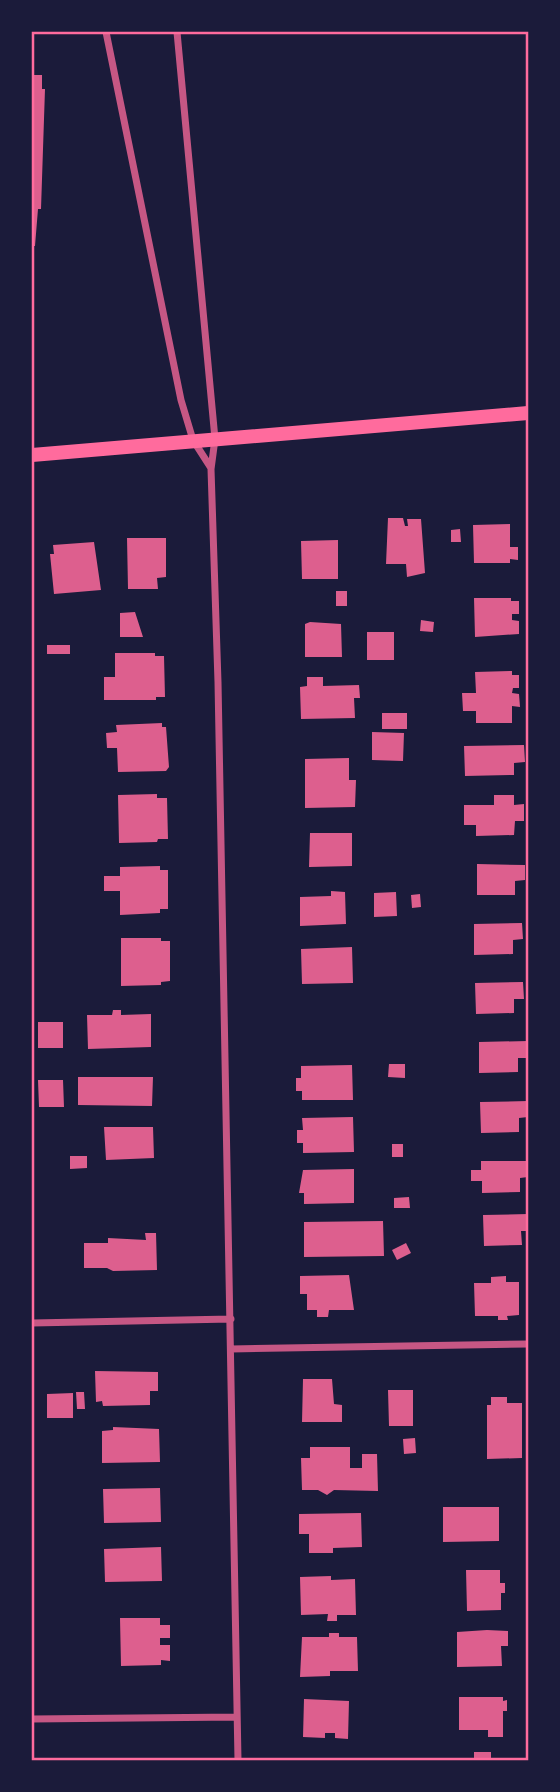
<svg xmlns="http://www.w3.org/2000/svg" width="560" height="1792" font-family="'PT Serif',serif">
<rect width="100%" height="100%" fill="#1b1b3a"/>
<!-- building -->
<path fill="#dd5f8e" d="M32,75H42V89H45L41,209H38L35,246H32Z
M388,518H403L405,526H408L407,519H421L425,573L407,577L406,564H386Z
M510,524V547H518V560L510,559V563H474L473,525Z
M460,529L461,542H451V530Z
M127,538H166V577L157,578L158,589H128Z
M338,540V579H302L301,541Z
M94,542L101,590L54,594L50,554H54L53,545Z
M336,591H347V606H336Z
M474,598H511V601H519V614H512V620L519,621V634L475,637Z
M135,612L143,637H120V613Z
M421,620L434,622L433,632L420,631Z
M310,622L341,624L342,657H305V624Z
M367,632H394V660H367Z
M47,645H70V654H47Z
M115,653H155V656H164L165,697H156V700H104V677H115Z
M512,671V675H519V688H513L512,693L519,694L520,707L512,706V723H476V711H463L462,693H476L475,672Z
M307,677H323V686L359,685L360,698H354L355,718L301,719L300,687L307,686Z
M382,713H407V729H382Z
M162,723V727H166L169,767L166,771L118,772L117,748H107L106,733L117,732L116,725Z
M372,732L404,733L403,761L372,760Z
M524,745L525,762L514,763V775L465,776L464,746Z
M349,758V780H356L355,807L305,808V759Z
M157,794V798H167L168,839H158L157,842L119,843L118,795Z
M494,795H514V805L524,804V821H515L514,835L476,836V825H464V805H494Z
M310,833H352V866L309,867Z
M477,864L525,865V880L515,881V895H477Z
M160,866V870H168V909H160V913L120,915V891H104V876H120V867Z
M331,891L345,892L346,924L300,926V897L331,896Z
M396,892L397,916L374,917V893Z
M420,894L421,907L412,908L411,895Z
M522,923L523,939L513,940V954L474,955V924Z
M121,938H161V941H170V981L161,982V985L121,986Z
M352,947L353,983L302,984L301,949Z
M523,982L524,999H514V1013L476,1014L475,983Z
M113,1010H121V1015L151,1014V1047L88,1049L87,1015H112Z
M38,1022H63V1048H38Z
M528,1041V1058H518V1072L479,1073V1042Z
M389,1064H405V1078L388,1077Z
M352,1065L353,1100H302V1091H296V1078H301V1066Z
M78,1077H153L152,1106L78,1105Z
M38,1080H63L64,1107H39Z
M528,1101V1117L519,1118V1132L481,1133L480,1102Z
M353,1117L354,1152L303,1153V1143H297V1130H303L302,1118Z
M104,1127H153L154,1158L106,1160Z
M392,1144H403V1157H392Z
M70,1156H87V1168L70,1169Z
M481,1161H528V1177L520,1178V1192L482,1193V1181H471V1170H481Z
M354,1169V1203L304,1204V1193H299L303,1170Z
M409,1197L410,1208H394V1198Z
M528,1214V1231H521L522,1245L484,1246L483,1215Z
M383,1221L384,1256L304,1257V1222Z
M145,1233H156L157,1270L113,1271L107,1268H84V1243H108V1238L146,1240Z
M406,1243L411,1253L397,1260L392,1250Z
M349,1275L354,1310H329L328,1317H317V1310H307V1294H300V1276Z
M506,1276V1282H519V1315L507,1316L508,1320H498V1316H475L474,1283H491V1277Z
M95,1371L158,1372V1391H150V1405L103,1406L102,1401L96,1402Z
M303,1379H332L334,1404L342,1405V1422H302Z
M388,1390H413V1426H389Z
M76,1392H84L85,1409H77Z
M73,1393V1418H47V1394Z
M491,1397H507V1403H522V1458L487,1459V1405H491Z
M113,1427L159,1429L160,1462L102,1463V1431L113,1430Z
M415,1438L416,1453L404,1454L403,1439Z
M310,1447H350V1468H362V1454H377L378,1491L334,1490L327,1495L318,1490H302L301,1458H310Z
M160,1488L161,1522L104,1523L103,1489Z
M443,1507H499V1541L443,1542Z
M361,1513L362,1547L333,1548V1553H309V1534H299V1514Z
M161,1547L162,1581L105,1582L104,1549Z
M466,1570H500V1583H505V1593H501V1610L467,1611Z
M331,1576V1580L355,1579L356,1615H337V1621H327L328,1614L301,1615L300,1577Z
M120,1618H160V1625H170V1638H160V1645H170V1661L161,1660V1665L121,1666Z
M487,1630L508,1631V1646H501L502,1666L457,1667V1632Z
M329,1633H339V1637H357L358,1671H330V1676L300,1677L302,1637H329Z
M459,1697H503V1701L507,1700V1711H503V1737H488V1730H459Z
M304,1699L349,1701L348,1739L335,1738V1733H325V1738L303,1737Z
M474,1752H491V1760H474Z"/>
<g fill="none" stroke-linecap="round" stroke-linejoin="round">
<!-- minor -->
<path stroke="#c65784" stroke-width="7" d="M106,32L181,400L193,440L211,468
M177,32L215,439L211,469L218,682L238,1760
M32,1323L231,1319
M231,1349L528,1344
M32,1719L237,1717"/>
<!-- secondary -->
<path stroke="#ff6b9d" stroke-width="14" d="M32,455L528,413"/>
</g>
<!-- border -->
<rect width="560" height="1792" fill="none" stroke="#1b1b3a" stroke-width="66"/>
<rect x="33" y="33" width="494" height="1726" fill="none" stroke="#ff6b9d" stroke-width="2.5"/>
</svg>
